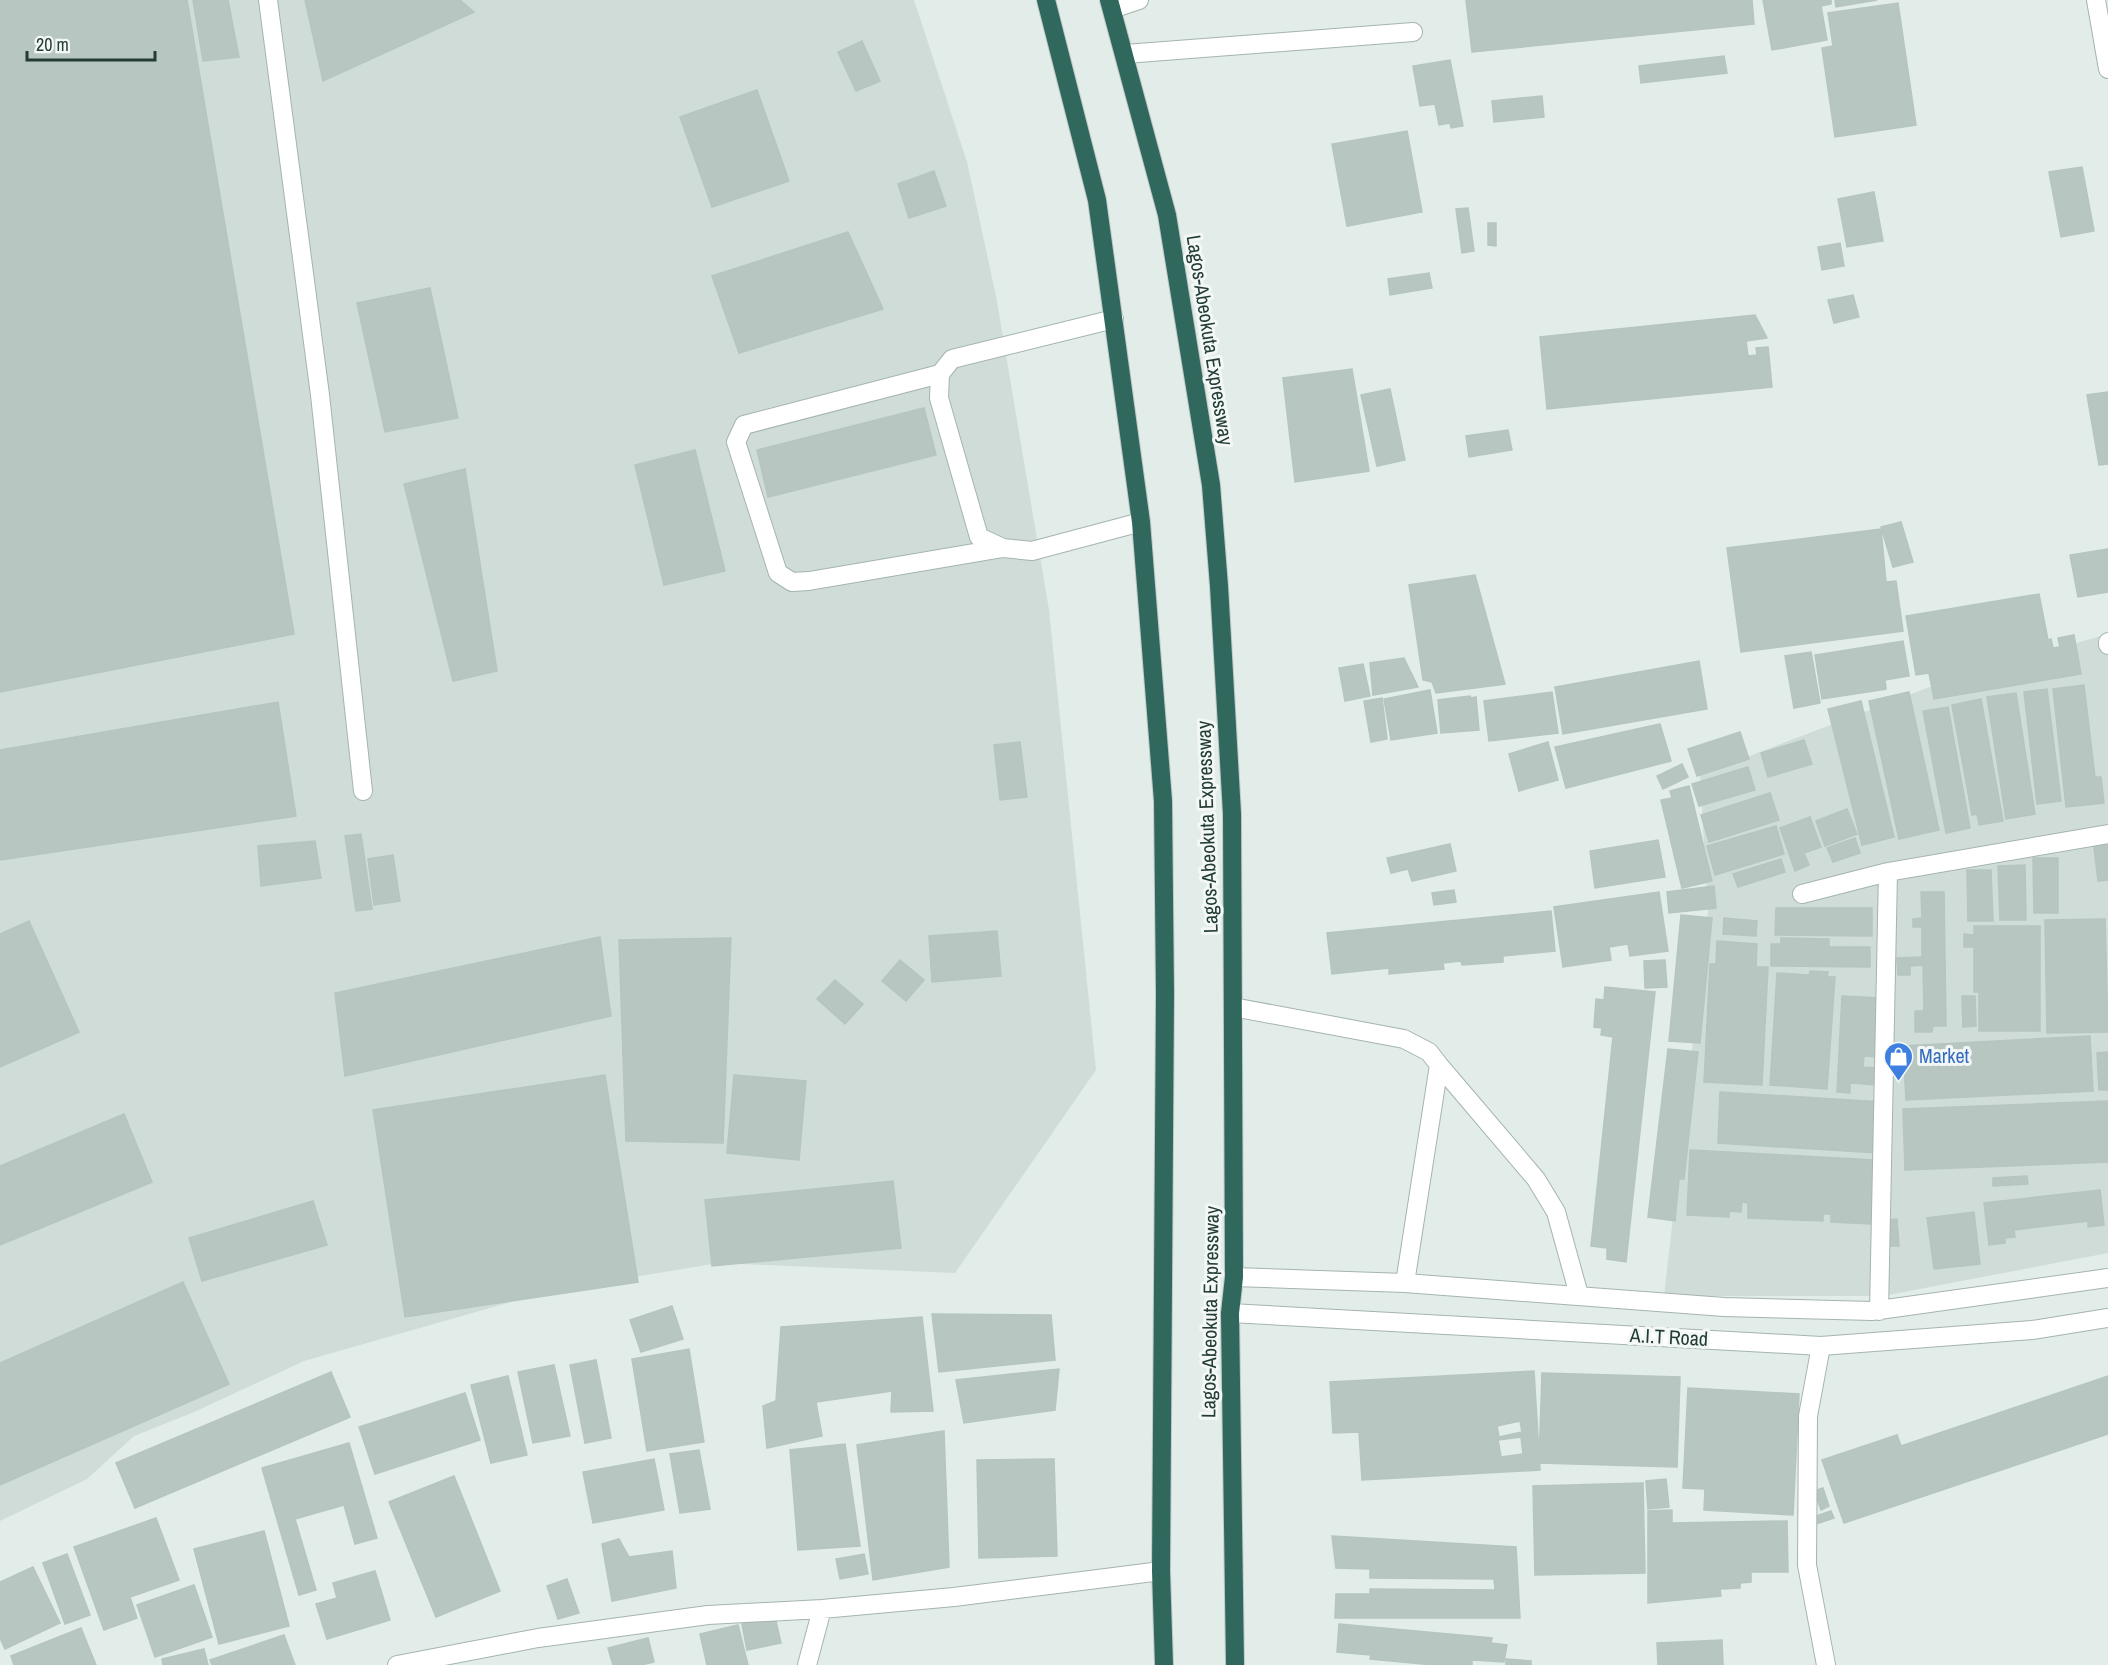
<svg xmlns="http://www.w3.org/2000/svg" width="2108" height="1665" font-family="'Archivo Narrow',sans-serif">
<rect width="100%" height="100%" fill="#e2ece8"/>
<!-- built -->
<path fill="#d0dcd7" d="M0,0H914L967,162L996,296L1049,610L1096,1070L955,1273L719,1263L549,1291L304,1361L194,1412L134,1436L87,1479L0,1521Z
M2108,634V1253L1883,1296H1664L1708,911L1700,775L1948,680Z"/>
<!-- building -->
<path fill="#b8c6c1" stroke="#b5c5bf" stroke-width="1.5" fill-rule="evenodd" d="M0,0H187L294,634L0,692Z
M193,0H228L239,57L203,61Z
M305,0H460L474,12L323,81Z
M1466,0H1752L1754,24L1472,52Z
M1763,0H1831V4L1821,6L1827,40L1772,50Z
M1835,0H1877L1836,7Z
M1898,3L1916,125L1835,137L1822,48L1833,46L1828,13Z
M862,41L880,81L856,91L838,52Z
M1724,56L1727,73L1641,83L1639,66Z
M1450,60L1463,126L1451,128L1450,123L1439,125L1435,104L1420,106L1413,66Z
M757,90L789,181L712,207L680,117Z
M1542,96L1544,117L1494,122L1492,101Z
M1407,131L1422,212L1347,226L1332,144Z
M2082,167L2094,231L2061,237L2049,172Z
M934,171L946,206L909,218L898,184Z
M1874,192L1883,241L1847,247L1838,199Z
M1468,208L1474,251L1462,253L1456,209Z
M1488,223H1496V246L1488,245Z
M848,232L883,309L739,353L712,276Z
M1840,243L1844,266L1822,270L1818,247Z
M1429,273L1432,288L1390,295L1388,279Z
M430,288L458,418L385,432L357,303Z
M1853,295L1859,317L1834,323L1828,300Z
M1755,315L1767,338L1746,341L1748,356L1757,355L1756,348L1768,347L1772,387L1547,409L1540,337Z
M1352,369L1369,471L1295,482L1283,378Z
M1390,389L1405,460L1377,466L1361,395Z
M2108,392V464L2099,465L2087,395Z
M924,408L936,455L768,497L757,450Z
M1508,430L1512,450L1469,457L1466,436Z
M695,450L725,571L664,585L635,465Z
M465,469L497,671L453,681L404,484Z
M1901,522L1913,562L1893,567L1881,527Z
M1881,529L1886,582L1896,581L1903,631L1741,652L1727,548Z
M2108,549V592L2078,597L2070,555Z
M1475,575L1505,684L1436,693L1432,682L1423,680L1409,585Z
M2039,594L2048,640L2051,639L2053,648L2060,647L2058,638L2074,635L2081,674L1934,699L1929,673L1916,675L1906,616Z
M1903,641L1909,676L1885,680L1886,689L1822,699L1815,655Z
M1811,652L1820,703L1794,708L1785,656Z
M1404,658L1418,687L1373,695L1370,663Z
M1699,661L1707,709L1563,734L1555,687Z
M1363,664L1370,696L1345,701L1339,668Z
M2084,685L2095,777H2101L2104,803L2066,807L2053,689Z
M2047,689L2061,801L2037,804L2024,692Z
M1430,690L1437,733L1391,740L1384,699Z
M1552,692L1558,733L1489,741L1484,701Z
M1909,692L1939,830L1899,839L1869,701Z
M2016,693L2035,814L2006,819L1987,697Z
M1470,696L1471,698L1476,697L1479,730L1441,733L1438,700Z
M1382,698L1387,739L1371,742L1364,701Z
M1981,699L2003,821L1979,825L1977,814L1972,815L1952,705Z
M1861,701L1894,837L1862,845L1828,709Z
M278,702L296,816L0,860V750Z
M1948,707L1970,828L1946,833L1923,711Z
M1660,724L1671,761L1566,788L1555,747Z
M1740,732L1749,759L1697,776L1688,749Z
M1804,740L1812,764L1768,777L1761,753Z
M1020,742L1027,797L1000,800L994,745Z
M1548,742L1558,780L1519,791L1509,754Z
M1682,764L1688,777L1663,789L1657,776Z
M1748,767L1755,790L1699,806L1692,784Z
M1689,786L1712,881L1682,888L1661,800L1672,798L1670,791Z
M1770,793L1779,820L1709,842L1701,815Z
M1847,809L1857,834L1825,846L1816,821Z
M1810,817L1821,847L1804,853L1809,865L1795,871L1780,828Z
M1776,826L1784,854L1715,875L1707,846Z
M361,834L372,909L356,911L345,836Z
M2108,837V880L2098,881L2093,839Z
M1855,838L1860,853L1833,862L1827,848Z
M1658,840L1665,877L1595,888L1590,851Z
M315,841L321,878L261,886L258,846Z
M1450,844L1456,871L1412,881L1408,869L1391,873L1387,858Z
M393,855L400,901L374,905L368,859Z
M2033,858H2058V913H2034Z
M1781,859L1785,872L1738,887L1733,874Z
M2025,865L2026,920H2000L1998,866Z
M1967,870H1991L1993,921H1968Z
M1714,886L1716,908L1669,913L1667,892Z
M1454,890L1456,902L1434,905L1432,893Z
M1659,892L1668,951L1630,956L1628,944L1609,947L1611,960L1563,967L1554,907Z
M1921,892H1944L1946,1026H1933L1932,1032H1915V1011H1924L1923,965L1910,966V975H1898L1897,958L1922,957V927H1913V919L1922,918Z
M1776,908H1872V936L1775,935Z
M1551,911L1555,951L1503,956V962L1462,965L1461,961L1443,963L1444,969L1389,974V968L1332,974L1327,933Z
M1681,915L1712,918L1700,1043L1669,1041Z
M1724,918L1757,921L1756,936L1723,934Z
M2105,919L2108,1032L2047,1033L2045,920Z
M29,921L79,1032L0,1067V934Z
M1974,926H2040V1031H1979V992H1974V947H1964V934L1974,935Z
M997,931L1001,976L932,982L929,936Z
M600,937L611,1016L345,1076L335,993Z
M731,938L723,1143L626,1141L619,940Z
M1781,938L1829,939V947H1870V967L1771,966V944H1781Z
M1717,941L1757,944L1756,967H1768L1762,1085L1704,1082L1710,964H1716Z
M900,960L924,980L906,1001L882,981Z
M1665,960L1667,987L1645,988L1644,961Z
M1810,971L1828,972L1827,977H1835L1827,1089L1770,1085L1777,973L1809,975Z
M835,980L863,1004L845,1024L817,999Z
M1605,987L1655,992L1626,1262L1607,1259V1248L1591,1246L1613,1037L1601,1035L1602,1028L1594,1027L1596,999L1604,1000Z
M1842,996L1880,998L1878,1057L1864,1056L1863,1067L1878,1068L1877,1085L1850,1083V1093L1837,1092Z
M1962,996H1975L1976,1026L1963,1027Z
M2090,1036L2093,1091L1906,1100L1903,1046Z
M1668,1049L1698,1052L1684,1179H1679L1675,1221L1648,1217Z
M2108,1052V1090H2099L2097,1053Z
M605,1075L638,1282L405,1317L373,1110Z
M734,1075L806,1081L799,1160L727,1153Z
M1720,1092L1881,1102L1878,1153L1718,1143Z
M2108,1101V1162L1905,1170L1903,1109Z
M124,1114L152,1182L0,1245V1166Z
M1690,1150L1875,1160L1872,1224L1831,1222V1214H1823V1221L1748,1218V1203L1742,1202L1741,1212L1729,1211V1217L1687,1215Z
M2027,1176L2028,1184L1993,1186V1178Z
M893,1181L901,1248L712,1266L705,1200Z
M2100,1190L2104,1225L2088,1227V1221L2014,1230L2015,1237L2005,1238V1243L1989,1245L1984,1203Z
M313,1201L327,1245L202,1281L189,1238Z
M1974,1212L1980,1264L1934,1269L1927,1218Z
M1897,1219L1899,1246H1888L1887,1220Z
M183,1282L229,1384L0,1485V1363Z
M672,1306L683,1339L641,1352L630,1320Z
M932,1314L1051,1315L1055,1360L939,1372Z
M922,1317L933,1411L891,1412L892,1391L816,1402L822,1436L767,1448L763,1406L776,1401L781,1327Z
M689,1349L704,1442L647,1451L632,1359Z
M596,1360L611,1438L585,1443L570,1365Z
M554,1365L570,1436L533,1443L518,1372Z
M1059,1369L1055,1410L964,1423L956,1380Z
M1534,1371L1540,1470L1362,1480L1359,1432L1333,1433L1330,1382ZM1520,1421L1522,1432L1499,1437L1497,1426ZM1521,1437L1523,1454L1501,1457L1498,1440Z
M331,1372L350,1417L135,1508L116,1463Z
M1542,1373L1680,1377L1677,1467L1539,1463Z
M508,1376L527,1455L491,1463L471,1385Z
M2108,1376V1434L1844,1523L1822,1460L1897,1435L1901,1446Z
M1688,1388L1799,1394L1793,1515L1704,1510L1705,1489L1683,1488Z
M465,1393L480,1440L375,1474L359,1427Z
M944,1431L949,1567L873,1580L857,1445Z
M349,1443L377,1538L355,1544L344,1505L295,1519L316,1590L299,1595L262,1468Z
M845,1444L860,1546L798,1550L790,1450Z
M699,1450L710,1509L680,1513L670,1454Z
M654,1459L664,1510L593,1523L583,1472Z
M1054,1459L1057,1556L979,1558L977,1460Z
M454,1476L500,1591L436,1617L389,1502Z
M1666,1479L1669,1507L1648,1509L1646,1481Z
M1643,1483L1645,1573L1535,1575L1533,1486Z
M1823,1488L1829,1506L1821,1510L1814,1491Z
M1672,1510V1523L1787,1521L1788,1572H1751V1582L1740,1583V1588L1720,1589L1721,1596L1648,1603V1511Z
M1831,1511L1834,1518L1810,1526L1808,1519Z
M156,1518L179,1580L130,1597L137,1618L104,1630L74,1547Z
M264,1531L289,1626L219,1644L194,1549Z
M1332,1536L1516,1547L1520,1618H1335L1336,1594H1370V1589L1495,1590L1494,1579L1370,1578V1569L1336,1568Z
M619,1539L629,1557L672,1551L676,1588L612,1601L602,1544Z
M67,1554L90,1615L65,1624L43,1563Z
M864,1554L868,1574L840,1579L836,1559Z
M33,1567L60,1623L5,1649L0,1638V1582Z
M375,1571L390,1620L327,1639L316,1604L337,1598L333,1583Z
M567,1579L579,1613L558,1619L547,1586Z
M194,1585L212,1637L155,1657L137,1605Z
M775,1617L781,1643L747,1650L742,1624Z
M1339,1624L1492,1638L1491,1643L1507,1645L1504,1662L1472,1660V1665H1434L1370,1659L1371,1655L1337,1652Z
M738,1625L748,1665H707L700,1634Z
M81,1628L96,1665H14L11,1656Z
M284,1635L295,1665H212L210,1660Z
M648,1638L654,1662L641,1665H613L608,1648Z
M1722,1640L1723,1665H1658L1657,1643Z
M204,1649L208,1665H163L162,1659Z
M1506,1659L1531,1661V1665H1506Z"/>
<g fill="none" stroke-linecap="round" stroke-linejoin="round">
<defs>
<path id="minor" d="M268,0L320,395L363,791
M2096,0L2108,69
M1112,9L1139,0
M1125,54L1413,32
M1114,319L952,359L940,374L939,398L979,537L1003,548L1032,551L1141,522
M940,374L744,425L736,442L778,573L792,582L809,581L1003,548
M2108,642V645
M1802,894L1888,872L2108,834
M1233,1007L1404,1039L1429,1052L1439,1065L1405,1283
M1439,1065L1536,1179L1556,1212L1579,1295
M1234,1277L1405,1283L1724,1307L1872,1311L2108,1278
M1879,1311L1888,872
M1230,1313L1821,1346L2032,1330L2108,1318
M1821,1346L1808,1416L1807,1565L1826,1665
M397,1665L538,1638L708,1615L822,1609L954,1597L1161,1571
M807,1665L822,1609"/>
<path id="highway" d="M1046,0L1097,200L1141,522L1163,801L1165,994L1161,1571L1164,1665
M1109,0L1167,215L1211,485L1219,586L1232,814L1234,1277L1230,1313L1235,1665"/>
</defs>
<!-- minor casing -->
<use href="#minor" stroke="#a5b4af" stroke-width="20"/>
<!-- highway casing -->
<use href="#highway" stroke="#c1c8c7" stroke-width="20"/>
<!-- minor -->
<use href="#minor" stroke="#fff" stroke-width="18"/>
<!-- highway -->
<use href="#highway" stroke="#30685e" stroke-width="18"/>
</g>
<!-- icons -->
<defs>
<symbol id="shop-pin" viewBox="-11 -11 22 30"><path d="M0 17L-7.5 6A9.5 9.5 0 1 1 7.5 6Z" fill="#3f7fe0" stroke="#f3f8f6"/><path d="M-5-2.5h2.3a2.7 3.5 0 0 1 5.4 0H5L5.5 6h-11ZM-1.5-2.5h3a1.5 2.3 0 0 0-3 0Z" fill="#fff"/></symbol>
</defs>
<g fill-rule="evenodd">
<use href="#shop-pin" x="1882" y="1040" width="33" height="45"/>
</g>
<g text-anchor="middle" stroke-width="6" stroke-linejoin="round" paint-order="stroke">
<!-- street labels -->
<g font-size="20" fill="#233c36" stroke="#f3f8f6">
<text transform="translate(1210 340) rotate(81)" y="7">Lagos-Abeokuta Expressway</text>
<text transform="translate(1207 827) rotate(-92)" y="7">Lagos-Abeokuta Expressway</text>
<text transform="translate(1210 1312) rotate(-89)" y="7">Lagos-Abeokuta Expressway</text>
<text transform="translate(1669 1337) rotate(3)" y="7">A.I.T Road</text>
</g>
<!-- shop labels -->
<g font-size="20" fill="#366cbe" stroke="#f3f8f6" text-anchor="start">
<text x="1919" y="1063">Market</text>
</g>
</g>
<!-- scale -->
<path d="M27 51v9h128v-9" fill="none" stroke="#233c36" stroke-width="3"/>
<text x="36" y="51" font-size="18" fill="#233c36" stroke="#f3f8f6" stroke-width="4.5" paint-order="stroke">20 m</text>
</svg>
